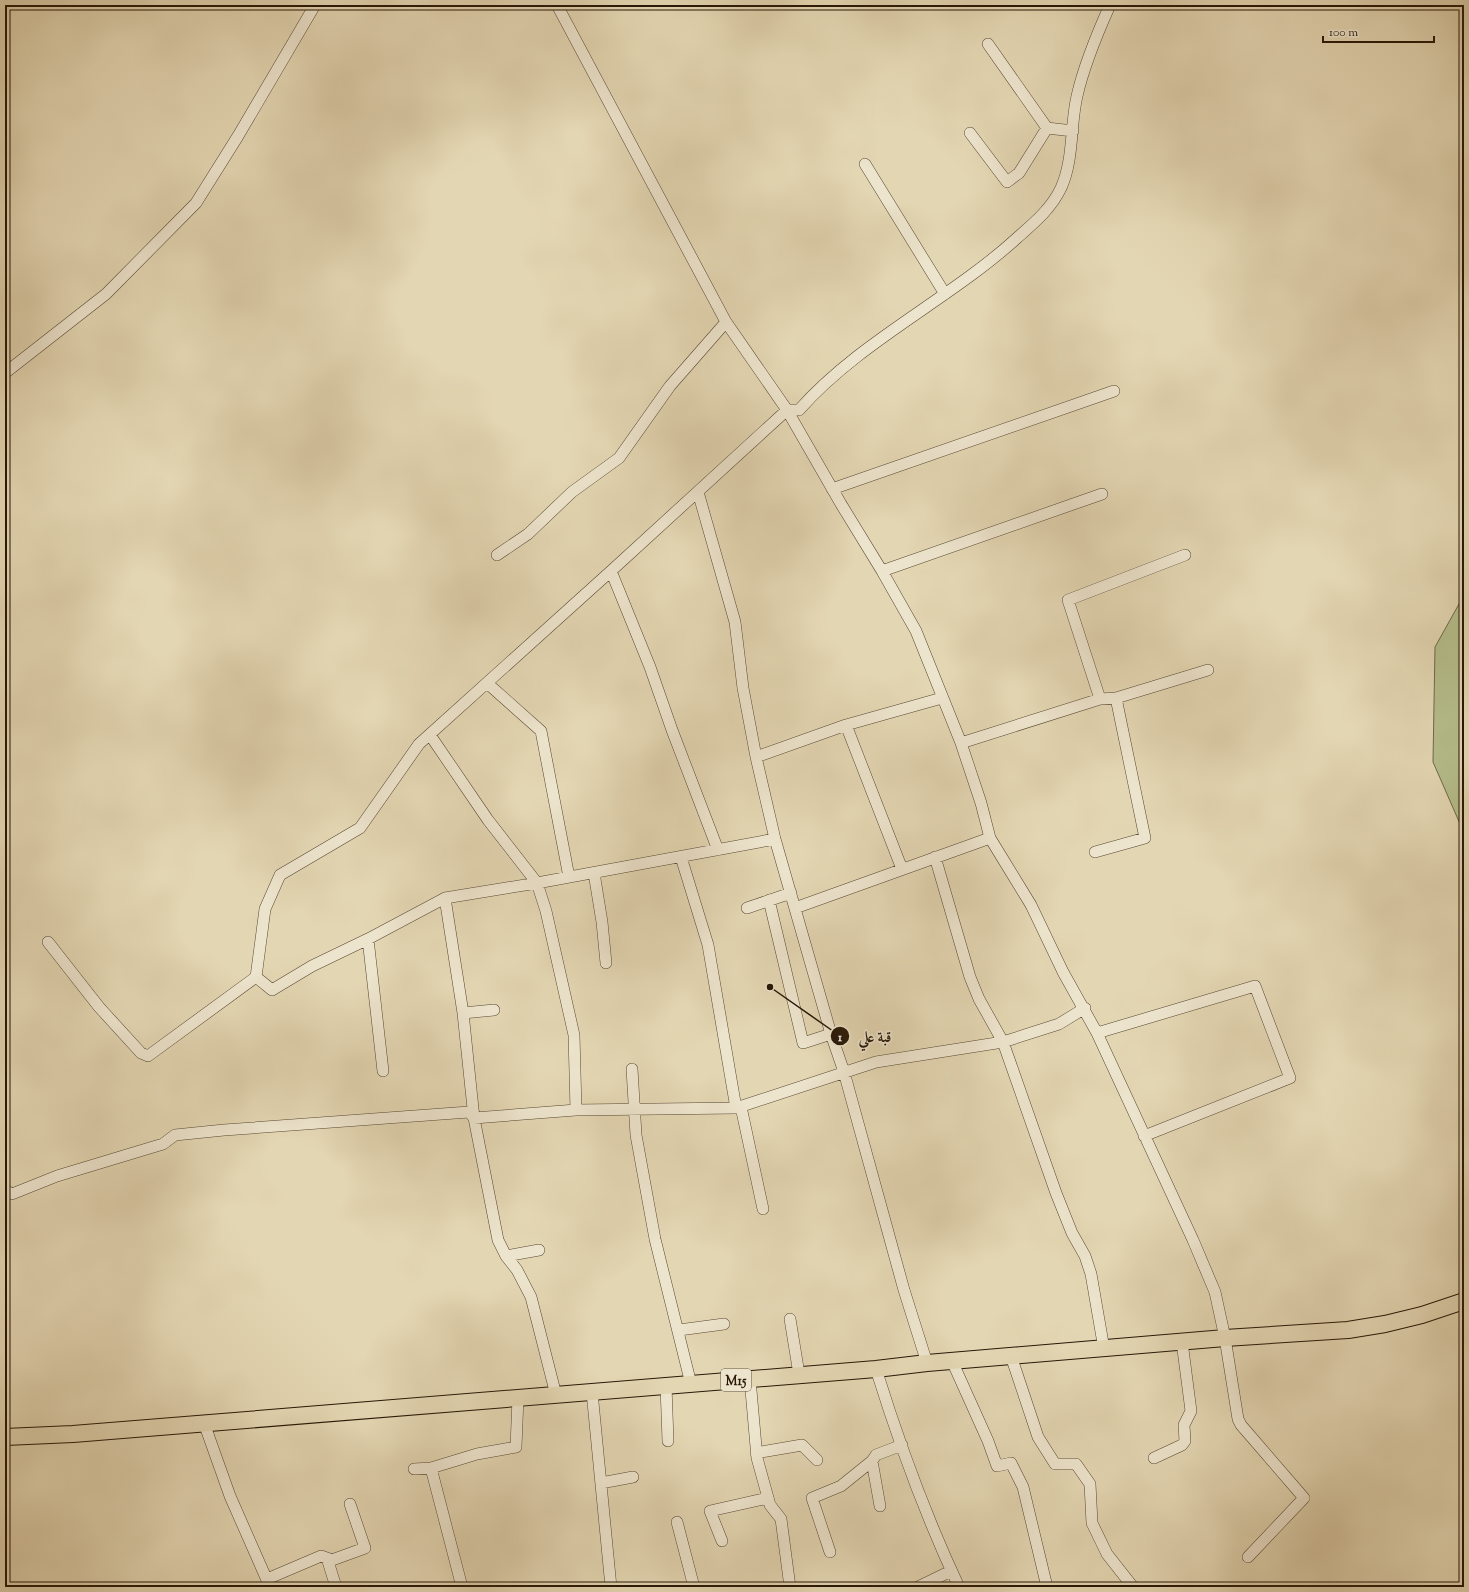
<svg xmlns="http://www.w3.org/2000/svg" width="1469" height="1592" font-family="'Sorts Mill Goudy',Amiri,serif">
<rect width="100%" height="100%" fill="#e3d6b2"/>
<filter id="stains"><feTurbulence type="fractalNoise" baseFrequency=".005" numOctaves="4"/><feColorMatrix values="0 0 0 0 .2 0 0 0 0 .09 0 0 0 0 .02 0 0 0 .5 -.17"/></filter>
<radialGradient id="worn" r=".72"><stop offset=".6" stop-color="#630" stop-opacity="0"/><stop offset="1" stop-color="#630" stop-opacity=".3"/></radialGradient>
<!-- green -->
<path fill="#b5bd8b" stroke="#6e6a49" d="M1464,595V833L1433,762L1435,647Z"/>
<g fill="none" stroke-linecap="round" stroke-linejoin="round">
<defs>
<path id="minor" d="M557,5L726,322L787,410L841,504L882,571L916,631L961,743L981,803L990,838L1031,905L1063,972L1097,1033L1193,1240L1215,1292L1225,1338L1238,1419L1241,1425L1304,1498L1248,1557
M988,44L1047,128L1073,131
M970,133L1007,182L1019,173L1047,128
M865,164L945,294
M5,373L106,294L196,203L238,136L315,5
M832,489L1114,391
M698,492L735,622L743,688L756,757L775,839L831,1034L844,1072L904,1290L927,1363
M497,555L528,534L572,492L619,458L670,386L726,322
M611,571L650,667L672,730L718,850
M882,571L1102,494
M487,683L541,731L569,877
M1100,699L1068,600L1185,555
M846,725L902,869
M430,735L488,820L537,883L546,911L574,1035L576,1110
M961,743L1100,699L1116,698L1208,670
M756,757L846,725L942,698
M1095,852L1145,838L1116,698
M681,857L708,945L736,1108
M935,857L970,977L979,999L1003,1042L1056,1193L1072,1233L1085,1256L1091,1274L1104,1349
M594,873L602,922L606,963
M445,898L463,1013L474,1118L498,1240L506,1256L517,1270L531,1297L556,1395
M769,900L803,1043L831,1034
M747,908L791,893
M795,908L990,838
M368,939L383,1071
M48,942L99,1007L141,1053L148,1056L256,977L265,909L280,875L360,828L419,744L611,571L787,410H799C860,341 949,300 1017,238C1034,223 1051,209 1061,188C1074,159 1070,126 1077,96C1084,65 1097,34 1110,5
M256,977L272,990L312,966L368,939L445,898L537,883L775,839
M463,1013L494,1010
M1097,1033L1255,986L1290,1078L1144,1136
M632,1069L636,1135L655,1239L691,1384
M741,1107L763,1209
M5,1190L12,1194L57,1176L163,1144L175,1135L224,1130L469,1112L474,1118L576,1110L736,1108L876,1062L1003,1042L1059,1024L1085,1008
M506,1256L539,1250
M790,1319L799,1374
M679,1330L724,1324
M1011,1356L1038,1437L1055,1464H1076L1090,1484L1092,1523L1107,1554L1133,1587
M952,1361L988,1441L997,1466L1011,1463L1023,1487L1047,1587
M876,1369C899,1443 926,1517 959,1587
M750,1379L757,1458L770,1505L781,1519L790,1587
M666,1386L668,1441
M592,1392L611,1587
M204,1423L230,1496L270,1587
M756,1453L802,1445L817,1460
M1154,1458L1182,1445L1185,1441L1184,1425L1191,1411L1182,1342
M872,1461L880,1506
M414,1469L431,1468
M601,1483L633,1477
M677,1522L694,1587
M722,1541L710,1511L768,1498
M830,1552L812,1498L841,1486L872,1461L876,1455L902,1445
M327,1558L336,1587
M267,1579L321,1556L332,1560L365,1548L350,1504
M462,1587L431,1468L477,1454L516,1447L518,1398
M918,1587L951,1571"/>
<path id="highway" d="M5,1437L73,1434L876,1369L927,1363L1225,1338L1348,1330L1385,1324L1422,1315L1464,1301"/>
</defs>
<!-- minor casing -->
<use href="#minor" stroke="#564732" stroke-width="12"/>
<!-- highway casing -->
<use href="#highway" stroke="#271707" stroke-width="18"/>
<!-- minor -->
<use href="#minor" stroke="#ede4cd" stroke-width="11"/>
<!-- highway -->
<use href="#highway" stroke="#e3d6b2" stroke-width="16"/>
</g>
<g text-anchor="middle" stroke-width="3.5" stroke-linejoin="round" paint-order="stroke">
<!-- shield labels -->
<rect fill="#ede4cd" stroke="#625442" stroke-width="1" x="721" y="1369" width="30" height="22" rx="3"/>
<g font-size="13" font-weight="bold" fill="#271707">
<text x="736" y="1385">M15</text>
</g>
</g>
<!-- callouts -->
<path fill="none" stroke="#271707" stroke-width="1.5" d="M770 987L840 1036"/>
<g fill="#271707" stroke="#ede4cd" stroke-width="1.5">
<circle cx="770" cy="987" r="4"/>
<circle cx="840" cy="1036" r="10"/>
</g>
<g font-size="12" text-anchor="middle" font-weight="bold" fill="#fff">
<text x="840" y="1041">1</text>
</g>
<g font-size="15" text-anchor="middle" font-weight="bold" fill="#271707" stroke="#ede4cd" stroke-width="3.5" stroke-linejoin="round" paint-order="stroke">
<text x="875" y="1042">قبة علي</text>
</g>
<!-- margin -->
<rect width="1469" height="1592" fill="none" stroke="#e3d6b2" stroke-width="20"/>
<rect x="6" y="6" width="1457" height="1580" fill="none" stroke="#271707" stroke-width="2"/>
<rect x="10" y="10" width="1449" height="1572" fill="none" stroke="#271707"/>
<!-- scale -->
<path d="M1323 36v6h111v-6" fill="none" stroke="#271707" stroke-width="2"/>
<text x="1329" y="36" font-size="12" fill="#271707" stroke="#ede4cd" stroke-width="3" paint-order="stroke">100 m</text>
<rect width="100%" height="100%" filter="url(#stains)"/>
<rect width="100%" height="100%" fill="url(#worn)"/>
</svg>
